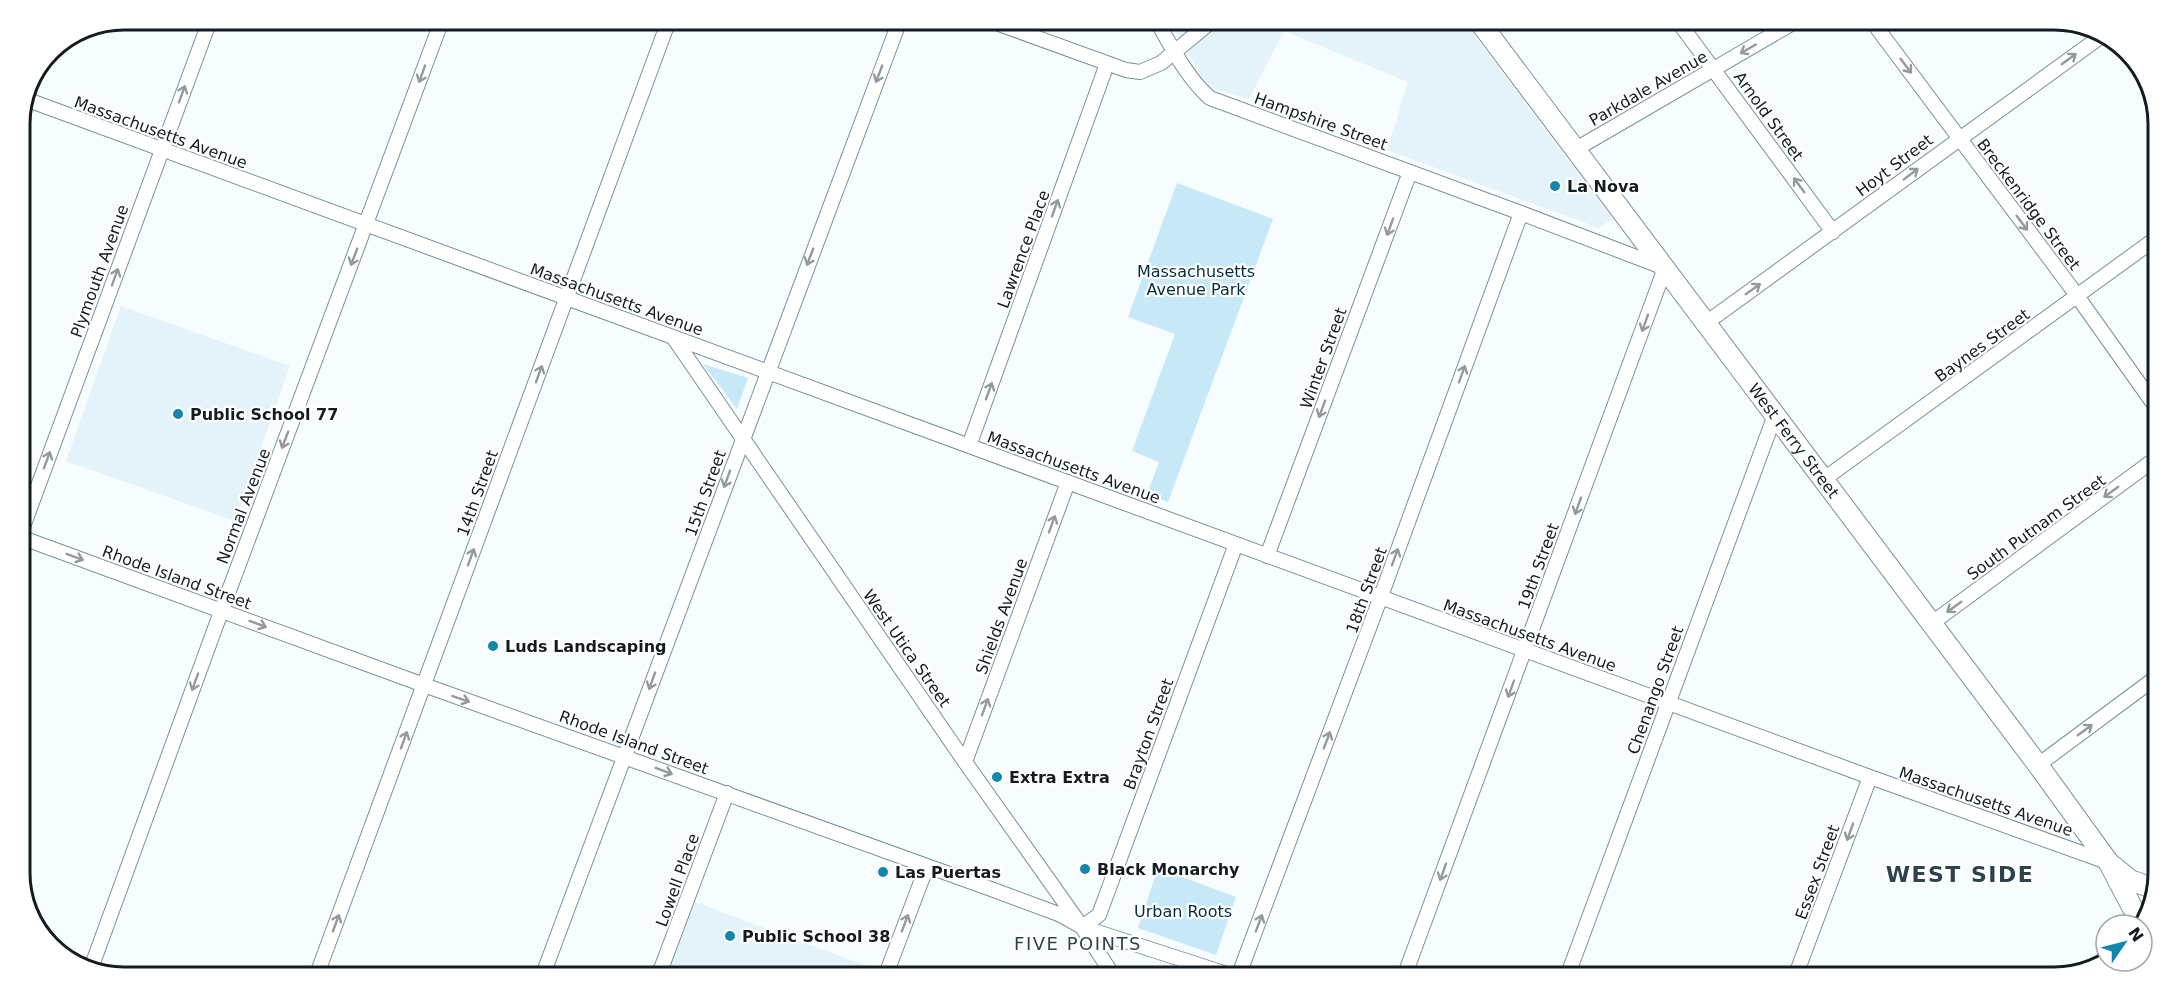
<svg xmlns="http://www.w3.org/2000/svg" width="2178" height="997" font-family="'DejaVu Sans',sans-serif">
<rect width="100%" height="100%" fill="#f7fcff"/>
<!-- built -->
<path fill="#e4f2f9" d="M1169,20H1462L1612,219L1599,228L1387,150L1408,82L1284,31L1249,99L1215,89L1200,74Z
M121,306L290,366L235,521L66,461Z
M687,899L886,973L885,977H658Z"/>
<!-- green -->
<path fill="#c7e8f7" d="M1177,183L1273,219L1168,502L1147,494L1159,462L1132,451L1175,334L1128,317Z
M703,364L748,378L737,409Z
M1158,868L1236,897L1216,955L1138,928Z"/>
<g fill="none" stroke-linecap="round" stroke-linejoin="round">
<defs>
<path id="street" d="M988,20L1126,70L1140,72L1161,63L1213,20
M1156,20C1172,47 1186,77 1210,98L1521,213L1665,268L1404,977
M1677,20L1833,232
M1871,20L2070,286L2158,410
M28,100L1870,777L2107,862
M1576,149L1798,20
M1706,323L2103,35
M673,337L965,762L1082,927L1114,977
M969,446L1107,64
M1824,479L2158,237
M20,535L210,20
M20,537L424,685L991,889L1061,915L1082,927L1236,977
M1267,556L1410,172
M1932,623L2158,457
M965,762L1068,482
M2038,765L2158,676
M1082,927L1099,915L1236,544
M90,971L218,620L442,20
M316,977L669,20
M542,977L900,20
M658,977L727,793
M885,977L927,866
M1238,977L1377,607L1521,213
M1567,977L1775,415
M1795,977L1870,777"/>
<g id="secondary">
<path id="s1" d="M1478,20L2038,765L2109,863L2132,907"/>
<path d="M2113,866L2130,880L2155,889"/>
<path d="M2128,925L2129,924"/>
<path d="M2105,962L2106,961"/>
</g>
</defs>
<!-- street casing -->
<use href="#street" stroke="#78919d" stroke-width="16"/>
<!-- secondary casing -->
<use href="#secondary" stroke="#78919d" stroke-width="22"/>
<!-- street -->
<use href="#street" stroke="#fff" stroke-width="14"/>
<!-- secondary -->
<use href="#secondary" stroke="#fff" stroke-width="20"/>
</g>
<!-- one-way arrows -->
<defs><path id="oneway-shaft" d="M-6 0H5M1.5-3L5.5 0L1.5 3" fill="none" stroke-width="1.6" stroke-linecap="round" stroke-linejoin="round" transform="scale(1.5)"/></defs>
<g stroke="#95999b">
<use href="#oneway-shaft" transform="translate(1748 49) rotate(150)"/>
<use href="#oneway-shaft" transform="translate(2069 59) rotate(-36)"/>
<use href="#oneway-shaft" transform="translate(1906 66) rotate(53)"/>
<use href="#oneway-shaft" transform="translate(422 74) rotate(110)"/>
<use href="#oneway-shaft" transform="translate(879 74) rotate(111)"/>
<use href="#oneway-shaft" transform="translate(182 94) rotate(-70)"/>
<use href="#oneway-shaft" transform="translate(1911 174) rotate(-37)"/>
<use href="#oneway-shaft" transform="translate(1799 185) rotate(-126)"/>
<use href="#oneway-shaft" transform="translate(1055 208) rotate(-70)"/>
<use href="#oneway-shaft" transform="translate(2022 223) rotate(53)"/>
<use href="#oneway-shaft" transform="translate(1390 227) rotate(110)"/>
<use href="#oneway-shaft" transform="translate(354 257) rotate(111)"/>
<use href="#oneway-shaft" transform="translate(810 257) rotate(111)"/>
<use href="#oneway-shaft" transform="translate(115 277) rotate(-70)"/>
<use href="#oneway-shaft" transform="translate(1753 289) rotate(-35)"/>
<use href="#oneway-shaft" transform="translate(1645 323) rotate(110)"/>
<use href="#oneway-shaft" transform="translate(539 374) rotate(-70)"/>
<use href="#oneway-shaft" transform="translate(1462 374) rotate(-70)"/>
<use href="#oneway-shaft" transform="translate(989 391) rotate(-70)"/>
<use href="#oneway-shaft" transform="translate(1322 409) rotate(110)"/>
<use href="#oneway-shaft" transform="translate(285 440) rotate(111)"/>
<use href="#oneway-shaft" transform="translate(47 460) rotate(-70)"/>
<use href="#oneway-shaft" transform="translate(727 479) rotate(110)"/>
<use href="#oneway-shaft" transform="translate(2111 492) rotate(144)"/>
<use href="#oneway-shaft" transform="translate(1578 506) rotate(110)"/>
<use href="#oneway-shaft" transform="translate(1052 524) rotate(-70)"/>
<use href="#oneway-shaft" transform="translate(75 557) rotate(20)"/>
<use href="#oneway-shaft" transform="translate(471 557) rotate(-70)"/>
<use href="#oneway-shaft" transform="translate(1395 557) rotate(-70)"/>
<use href="#oneway-shaft" transform="translate(1954 607) rotate(144)"/>
<use href="#oneway-shaft" transform="translate(258 624) rotate(20)"/>
<use href="#oneway-shaft" transform="translate(652 681) rotate(110)"/>
<use href="#oneway-shaft" transform="translate(195 682) rotate(110)"/>
<use href="#oneway-shaft" transform="translate(1511 689) rotate(110)"/>
<use href="#oneway-shaft" transform="translate(461 699) rotate(19)"/>
<use href="#oneway-shaft" transform="translate(985 707) rotate(-70)"/>
<use href="#oneway-shaft" transform="translate(2085 730) rotate(-36)"/>
<use href="#oneway-shaft" transform="translate(404 740) rotate(-70)"/>
<use href="#oneway-shaft" transform="translate(1327 740) rotate(-69)"/>
<use href="#oneway-shaft" transform="translate(664 771) rotate(20)"/>
<use href="#oneway-shaft" transform="translate(1850 832) rotate(110)"/>
<use href="#oneway-shaft" transform="translate(1443 872) rotate(110)"/>
<use href="#oneway-shaft" transform="translate(336 923) rotate(-70)"/>
<use href="#oneway-shaft" transform="translate(905 923) rotate(-69)"/>
<use href="#oneway-shaft" transform="translate(1259 923) rotate(-69)"/>
</g>
<!-- markers -->
<g fill="#1486ac" stroke="#fff" stroke-width="2">
<circle cx="1555" cy="186" r="6"/>
<circle cx="178" cy="414" r="6"/>
<circle cx="493" cy="646" r="6"/>
<circle cx="997" cy="777" r="6"/>
<circle cx="1085" cy="869" r="6"/>
<circle cx="883" cy="872" r="6"/>
<circle cx="730" cy="936" r="6"/>
</g>
<g text-anchor="middle" stroke-width="4.5" stroke-linejoin="round" paint-order="stroke">
<!-- street labels -->
<g font-size="16" fill="#131d21" stroke="#fff">
<text transform="translate(1648 88) rotate(-30)" y="6">Parkdale Avenue</text>
<text transform="translate(1769 116) rotate(54)" y="6">Arnold Street</text>
<text transform="translate(1321 121) rotate(20)" y="6">Hampshire Street</text>
<text transform="translate(161 132) rotate(20)" y="6">Massachusetts Avenue</text>
<text transform="translate(1894 165) rotate(-37)" y="6">Hoyt Street</text>
<text transform="translate(2029 204) rotate(53)" y="6">Breckenridge Street</text>
<text transform="translate(1023 249) rotate(-70)" y="6">Lawrence Place</text>
<text transform="translate(99 271) rotate(-70)" y="6">Plymouth Avenue</text>
<text transform="translate(617 299) rotate(20)" y="6">Massachusetts Avenue</text>
<text transform="translate(1982 345) rotate(-36)" y="6">Baynes Street</text>
<text transform="translate(1323 358) rotate(-70)" y="6">Winter Street</text>
<text dy="6" stroke="none"><textPath href="#s1" startOffset="526">West Ferry Street</textPath></text>
<text transform="translate(1074 467) rotate(20)" y="6">Massachusetts Avenue</text>
<text transform="translate(477 493) rotate(-70)" y="6">14th Street</text>
<text transform="translate(705 493) rotate(-70)" y="6">15th Street</text>
<text transform="translate(243 506) rotate(-69)" y="6">Normal Avenue</text>
<text transform="translate(2036 527) rotate(-36)" y="6">South Putnam Street</text>
<text transform="translate(1538 566) rotate(-70)" y="6">19th Street</text>
<text transform="translate(177 577) rotate(20)" y="6">Rhode Island Street</text>
<text transform="translate(1366 590) rotate(-70)" y="6">18th Street</text>
<text transform="translate(1001 616) rotate(-70)" y="6">Shields Avenue</text>
<text transform="translate(1530 635) rotate(20)" y="6">Massachusetts Avenue</text>
<text transform="translate(907 648) rotate(55)" y="6">West Utica Street</text>
<text transform="translate(1655 690) rotate(-70)" y="6">Chenango Street</text>
<text transform="translate(1148 734) rotate(-70)" y="6">Brayton Street</text>
<text transform="translate(634 742) rotate(20)" y="6">Rhode Island Street</text>
<text transform="translate(1986 801) rotate(19)" y="6">Massachusetts Avenue</text>
<text transform="translate(1817 872) rotate(-70)" y="6">Essex Street</text>
<text transform="translate(677 880) rotate(-70)" y="6">Lowell Place</text>
</g>
<!-- poi labels -->
<g font-size="16" font-weight="bold" fill="#131d21" stroke="#fff" text-anchor="start">
<text x="1567" y="192">La Nova</text>
<text x="190" y="420">Public School 77</text>
<text x="505" y="652">Luds Landscaping</text>
<text x="1009" y="783">Extra Extra</text>
<text x="1097" y="875">Black Monarchy</text>
<text x="895" y="878">Las Puertas</text>
<text x="742" y="942">Public School 38</text>
</g>
<!-- park labels -->
<g font-size="16" fill="#002e3e" stroke="#fff">
<text x="1196" y="277">Massachusetts<tspan x="1196" dy="18">Avenue Park</tspan></text>
<text x="1183" y="917">Urban Roots</text>
</g>
<!-- neighbourhood labels -->
<g font-size="18" letter-spacing="1.5" fill="#2c434d" stroke="#fff">
<text x="1078" y="950">FIVE POINTS</text>
</g>
<!-- district labels -->
<g font-size="22" font-weight="bold" letter-spacing="1.5" fill="#2c434d" stroke="#fff">
<text x="1960" y="882">WEST SIDE</text>
</g>
</g>
<!-- crop -->
<path d="M0 0H2178V997H0ZM124 30H2054A94 94 0 0 1 2148 124V873A94 94 0 0 1 2054 967H124A94 94 0 0 1 30 873V124A94 94 0 0 1 124 30Z" fill="#fff" fill-rule="evenodd"/>
<path fill="none" stroke="#131d21" stroke-width="3" d="M124 30H2054A94 94 0 0 1 2148 124V873A94 94 0 0 1 2054 967H124A94 94 0 0 1 30 873V124A94 94 0 0 1 124 30Z"/>
<!-- north arrow -->
<g transform="translate(2124 943) rotate(55)"><circle r="28" fill="#ffffff" stroke="#a1a5a6" stroke-width="1.5"/>
<path d="M0-4.5L10 22L0 15L-10 22Z" fill="#1486ac"/>
<text y="-9" font-size="16" font-weight="bold" text-anchor="middle" fill="#131d21">N</text>
</g>
</svg>
